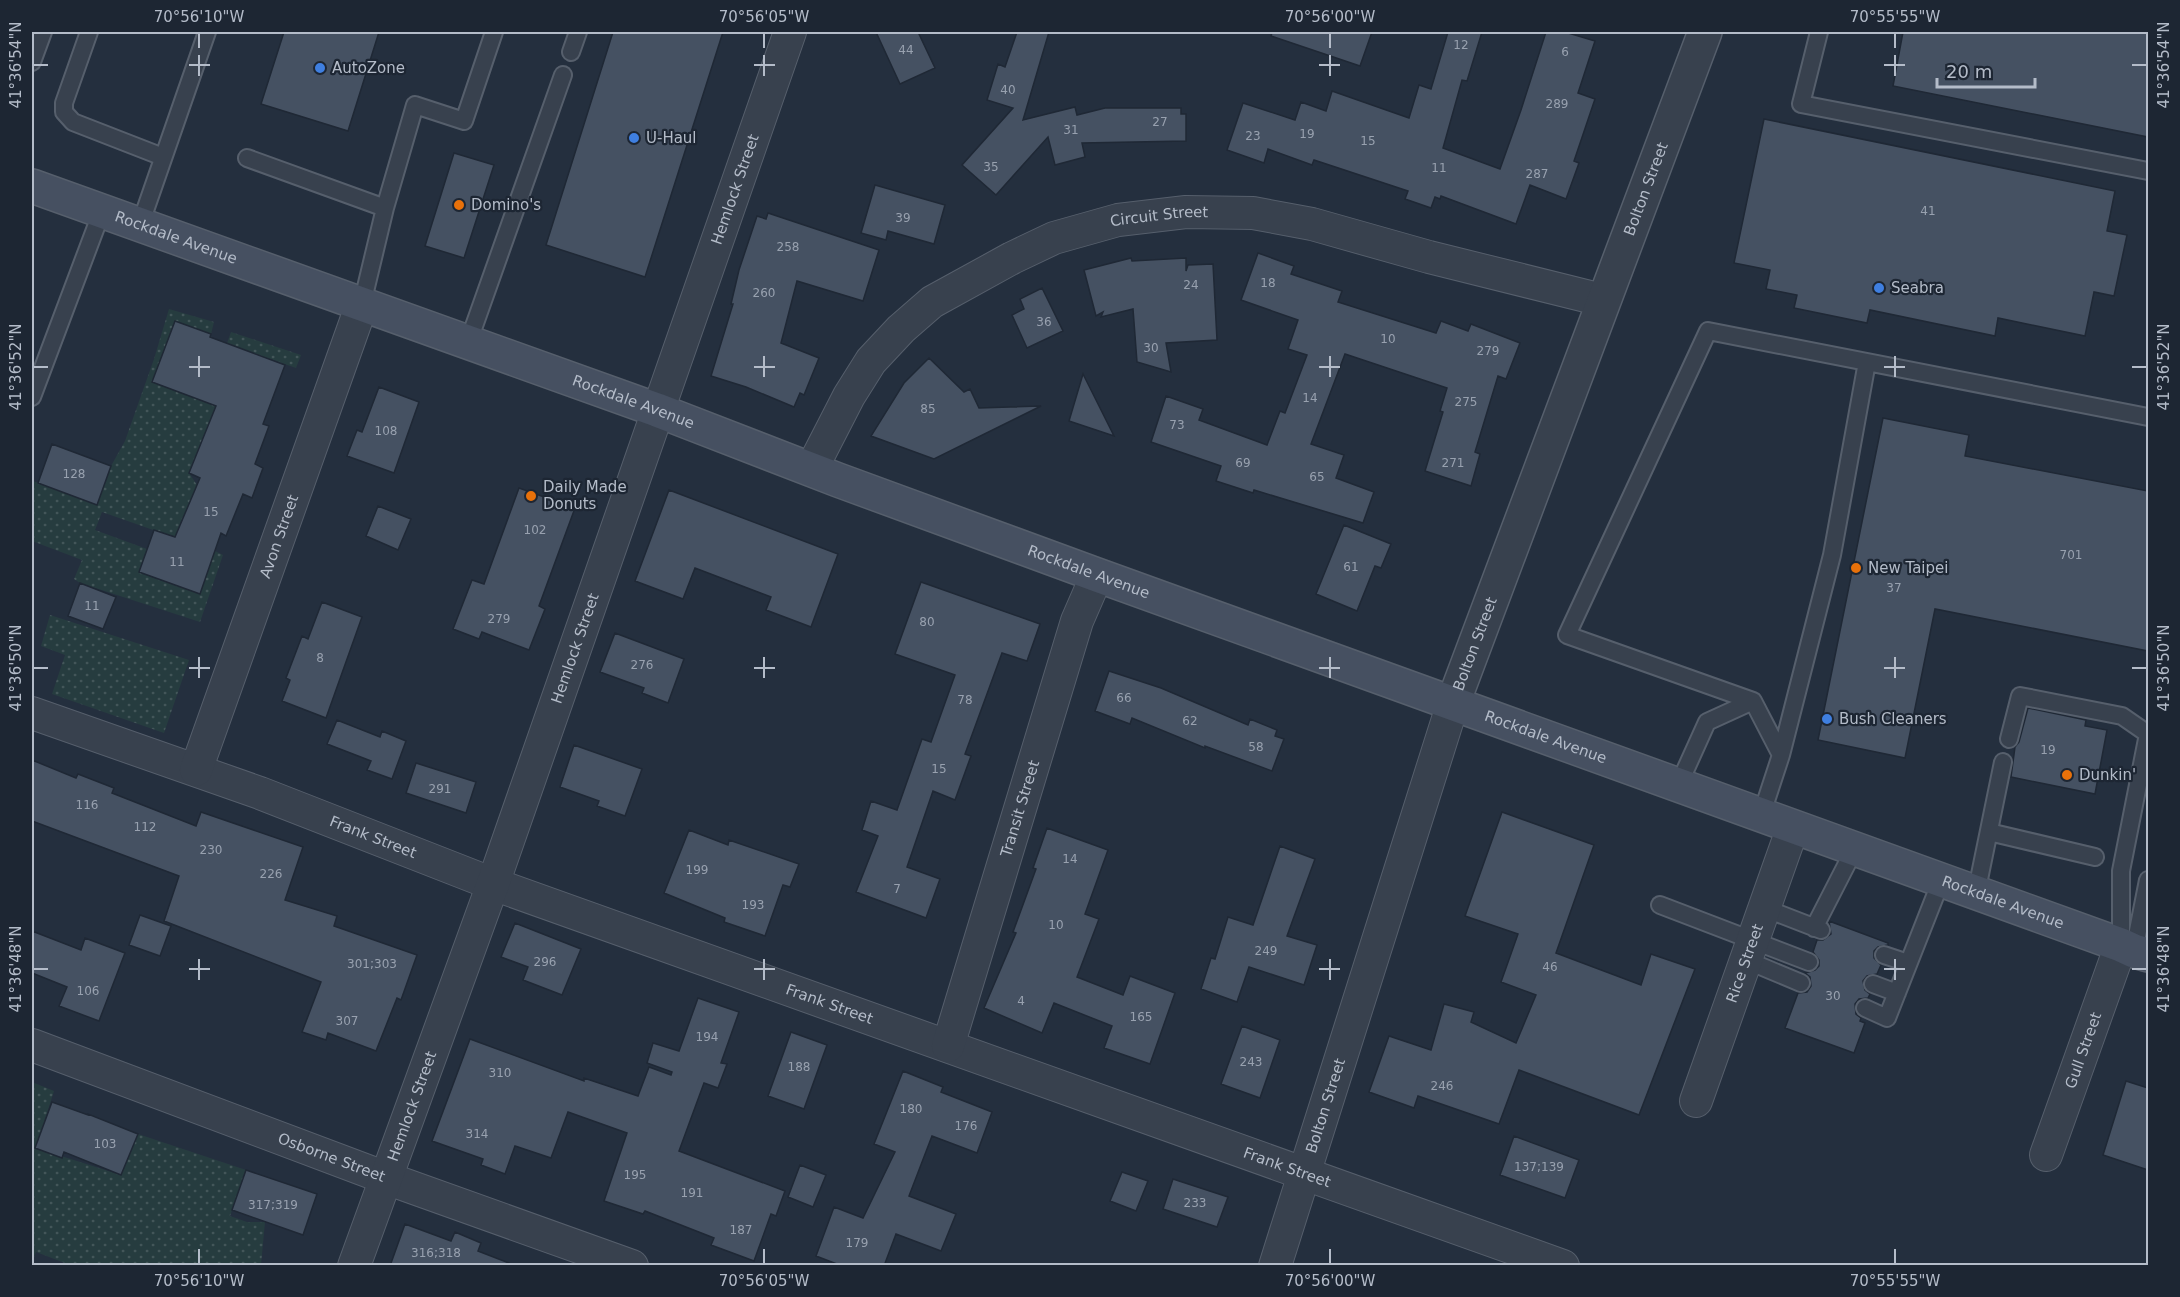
<svg xmlns="http://www.w3.org/2000/svg" width="2180" height="1297" font-family="'DejaVu Sans',sans-serif">
<defs>
<pattern id="grass-dots" width="8" height="8" patternUnits="userSpaceOnUse" patternTransform="scale(1.5)"><rect width="8" height="8" fill="#263c3f"/><path d="M2 2h.1M6 6h.1" fill="none" stroke="#435659" stroke-width="1.8" stroke-linecap="round"/></pattern>
</defs>
<rect width="100%" height="100%" fill="#242f3e"/>
<!-- grass -->
<path fill="url(#grass-dots)" d="M169,309L214,322L211,334L175,321L152,382L188,395L222,357L231,332L301,355L296,368L245,350L215,434L201,443L189,473L197,485L176,538L102,512L95,530L147,549L140,573L200,594L215,551L223,555L200,622L80,583L74,579L82,560L32,541L33,481L97,504L111,466L125,441L154,359Z
M50,615L189,660L164,733L52,694L65,655L41,646Z
M32,1082L54,1091L36,1148L121,1175L138,1134L246,1170L230,1216L247,1222H265L261,1265H70L36,1252L32,1263Z"/>
<!-- building -->
<path fill="#455162" stroke="#1f2835" stroke-width="1.5" d="M284,32H379L348,131L261,104Z
M613,32H723L645,277L546,245Z
M876,32H918L935,68L900,84Z
M1017,32H1049L1023,120L1075,107L1077,115L1105,108H1181V114H1186V141L1082,143L1085,157L1055,165L1048,137L996,195L962,165L1013,108L987,100L998,64L1005,67Z
M1272,32H1372L1360,66L1271,36Z
M1448,32H1482L1467,81L1462,80L1443,148L1500,169L1521,110L1546,32H1565L1595,41L1578,93L1595,99L1574,161L1579,163L1566,199L1530,185L1516,224L1441,196L1440,199L1435,197L1431,208L1405,199L1408,191L1314,160L1312,165L1268,149L1264,163L1227,150L1243,103L1295,120L1301,102L1326,111L1332,91L1409,118L1419,85L1431,89Z
M1903,32H2148V137L1893,86Z
M1764,119L2115,191L2107,231L2127,235L2114,296L2094,292L2085,336L1998,318L1995,336L1870,310L1867,323L1794,308L1797,295L1766,289L1770,270L1734,263Z
M454,153L494,165L464,258L425,246Z
M875,185L945,205L934,244L888,231L886,240L861,233Z
M768,213L879,250L863,301L797,281L781,343L819,358L804,395L800,393L794,407L746,387L711,376L733,304H731L739,270L757,216L766,219Z
M1258,253L1294,266L1291,274L1342,291L1338,302L1436,333L1441,321L1468,331L1471,324L1520,343L1506,379L1498,376L1475,452L1480,454L1471,486L1425,471L1443,412L1440,411L1447,388L1345,354L1311,444L1344,455L1336,478L1374,492L1363,523L1254,490L1253,493L1216,481L1221,466L1151,442L1166,396L1203,409L1199,420L1267,445L1280,411L1285,413L1307,355L1288,349L1298,320L1241,300Z
M1131,258L1132,261L1186,258V271L1188,265L1213,264L1217,340L1166,343L1171,372L1137,362L1133,309L1101,317L1103,312L1096,316L1084,270Z
M1042,288L1063,331L1027,348L1012,315L1024,309L1020,299Z
M175,321L211,334L210,337L285,365L263,424L269,426L255,464L263,468L252,498L243,494L226,536L221,533L200,594L139,572L154,530L175,537L200,478L189,473L216,406L152,382Z
M929,358L964,392L970,389L979,408L1041,406L934,459L871,436L904,383Z
M1083,374L1114,436L1069,421Z
M379,387L419,402L394,473L347,456L357,430L362,432Z
M1883,418L1969,435L1965,456L2148,491V651L1935,609L1905,758L1818,740Z
M52,444L111,466L97,505L38,483Z
M519,488L575,508L539,606L545,609L529,650L482,632L479,639L453,629L472,580L484,584Z
M669,490L838,554L811,627L766,610L771,597L695,568L683,599L635,581Z
M378,506L411,519L398,550L366,536Z
M1344,525L1391,544L1381,568L1375,566L1357,611L1316,594Z
M921,582L1040,624L1027,661L1002,653L965,754L971,756L955,800L933,791L907,867L940,879L926,918L856,892L878,836L862,830L871,801L897,810L922,739L931,742L955,675L895,654Z
M80,583L116,597L103,629L68,616Z
M322,602L362,617L326,718L282,701L290,680L286,678L302,636L308,639Z
M615,633L684,659L668,703L642,693L644,688L600,672Z
M1109,671L1161,688L1248,725L1250,719L1277,730L1275,736L1284,739L1272,771L1205,746V748L1132,718L1130,724L1095,711Z
M2028,708L2086,720L2085,726L2107,730L2095,794L2011,777L2015,747L2019,742Z
M337,720L380,737L382,731L406,741L392,779L367,770L371,761L327,744Z
M574,745L642,769L625,816L597,806L599,801L560,787Z
M32,760L76,778L78,774L114,788L112,793L196,826L201,812L303,847L285,900L337,916L334,926L417,955L401,1000L397,998L376,1051L328,1033L326,1040L302,1032L321,982L164,921L179,876L32,821Z
M416,763L476,782L466,813L406,793Z
M1502,812L1594,845L1556,953L1641,985L1651,954L1695,969L1639,1115L1519,1070L1499,1124L1418,1096L1414,1108L1369,1092L1389,1036L1431,1050L1444,1004L1474,1012L1471,1022L1516,1043L1536,995L1501,982L1518,934L1465,916Z
M1047,828L1108,850L1085,914L1099,919L1077,977L1123,995L1130,976L1175,993L1150,1064L1104,1048L1112,1026L1054,1003L1042,1033L984,1008L1016,933L1013,932L1036,869L1033,868Z
M689,830L728,845L729,840L799,864L790,887L783,885L765,936L724,922L725,918L664,893Z
M1280,846L1315,859L1287,936L1317,945L1304,985L1249,967L1237,1002L1201,989L1211,958L1215,959L1228,917L1253,925Z
M140,915L171,926L160,956L129,945Z
M1829,921L1888,943V945L1878,947L1874,951V958L1881,965L1877,974L1867,976L1863,981L1865,990L1870,994L1868,998L1859,999L1855,1004L1856,1014L1861,1018L1860,1021L1865,1023L1854,1053L1785,1028L1798,993L1807,992L1811,986L1810,977L1805,973L1815,970L1819,966V960L1813,952L1817,940H1823L1831,934Z
M515,923L581,949L562,995L523,980L528,967L501,957Z
M32,931L81,950L85,938L125,953L99,1021L59,1006L67,987L32,973Z
M698,998L739,1012L721,1063L727,1064L718,1088L704,1083L679,1151L785,1191L776,1216L771,1214L754,1261L711,1245L714,1238L645,1211L643,1214L604,1201L627,1133L568,1112L551,1158L515,1146L505,1174L481,1165L483,1159L432,1141L470,1039L584,1081V1078L638,1096L649,1067L671,1075L672,1072L647,1063L653,1043L679,1051Z
M1242,1026L1280,1040L1260,1098L1221,1084Z
M791,1032L827,1045L804,1109L768,1096Z
M903,1071L943,1087L941,1092L992,1112L977,1153L932,1136L909,1196L956,1214L941,1251L896,1234L884,1266H842L816,1256L834,1207L863,1218L895,1152L874,1144Z
M2126,1081L2148,1088V1170L2103,1155Z
M52,1102L88,1115V1114L138,1134L121,1175L64,1152L62,1158L35,1148Z
M1514,1136L1579,1160L1565,1198L1500,1175Z
M800,1165L826,1175L813,1207L788,1197Z
M246,1170L317,1194L303,1235L232,1210Z
M1122,1172L1148,1181L1136,1211L1110,1201Z
M1173,1179L1228,1197L1217,1227L1163,1209Z
M405,1224L451,1241L455,1232L481,1243L478,1251L509,1263V1266H390Z"/>
<g fill="none" stroke-linecap="round" stroke-linejoin="round">
<defs>
<path id="service" d="M89,32L64,103V112L73,122L163,157
M1819,32L1801,104L2148,171
M571,52L578,32
M32,62L43,32
M247,158L385,208
M140,225L207,32
M362,304L385,208L415,105L464,121L494,32
M468,343L563,75
M32,397L102,211
M2009,739L2020,696L2122,716L2148,734
M1781,755L1832,555L1867,362
M1679,784L1707,722L1753,701
M1761,816L1781,755L1753,701L1567,635L1708,331L2148,417
M1989,832L2095,857
M1976,894L2003,762
M1660,905L1809,962
M1764,908L1821,930
M1814,928L1854,850
M2121,945V871L2148,734
M2134,951L2148,880
M1884,955L1908,963
M1746,960L1801,983
M1873,984L1897,993
M1865,1008L1887,1018L1941,881"/>
<g id="minor">
<path id="s1" d="M812,468L849,396L871,361L901,329L932,302L1012,258L1054,238L1118,220L1186,212L1253,213L1312,224L1429,257L1602,300"/>
<path id="s2" d="M32,713L260,793L493,884L1563,1266"/>
<path id="s3" d="M196,770L362,304"/>
<path id="s4" d="M32,1045L386,1178L632,1266"/>
<path id="s5" d="M948,1046L1077,621L1097,575"/>
<path id="s6" d="M1696,1101L1793,827"/>
<path id="s7" d="M2046,1155L2121,945"/>
<path id="s8" d="M354,1266L493,884L790,32"/>
<path id="s9" d="M1275,1266L1453,703"/>
</g>
<g id="tertiary">
<path id="s10" d="M1453,703L1705,32"/>
</g>
<g id="secondary">
<path id="s11" d="M32,186L657,410L838,480L1097,575L2121,945L2134,951L2148,955"/>
</g>
</defs>
<!-- service casing -->
<use href="#service" stroke="#565f6c" stroke-width="20"/>
<!-- minor casing -->
<use href="#minor" stroke="#565f6c" stroke-width="34"/>
<!-- tertiary casing -->
<use href="#tertiary" stroke="#565f6c" stroke-width="36"/>
<!-- secondary casing -->
<use href="#secondary" stroke="#565f6c" stroke-width="36"/>
<!-- service -->
<use href="#service" stroke="#38414e" stroke-width="16"/>
<!-- minor -->
<use href="#minor" stroke="#38414e" stroke-width="32"/>
<!-- tertiary -->
<use href="#tertiary" stroke="#38414e" stroke-width="33"/>
<!-- secondary -->
<use href="#secondary" stroke="#465061" stroke-width="33"/>
</g>
<!-- ticks -->
<path fill="none" stroke="#b4bcc9" stroke-width="2" d="M199,33V48M764,33V48M1330,33V48M1895,33V48M199,55V76M764,55V76M1330,55V76M1895,55V76M33,65H48M189,65H210M754,65H775M1319,65H1340M1884,65H1905M2132,65H2147M199,356V377M764,356V377M1330,356V377M1895,356V377M33,367H48M189,367H210M754,367H775M1319,367H1340M1884,367H1905M2132,367H2147M199,657V678M764,657V678M1330,657V678M1895,657V678M33,668H48M189,668H210M754,668H775M1319,668H1340M1884,668H1905M2132,668H2147M199,959V980M764,959V980M1330,959V980M1895,959V980M33,969H48M189,969H210M754,969H775M1319,969H1340M1884,969H1905M2132,969H2147M199,1249V1264M764,1249V1264M1330,1249V1264M1895,1249V1264"/>
<!-- markers -->
<g fill="#3f7fe0" stroke="#1d2633" stroke-width="2">
<circle cx="320" cy="68" r="6"/>
<circle cx="634" cy="138" r="6"/>
<circle cx="1879" cy="288" r="6"/>
<circle cx="1827" cy="719" r="6"/>
</g>
<g fill="#e8710a" stroke="#1d2633" stroke-width="2">
<circle cx="459" cy="205" r="6"/>
<circle cx="531" cy="496" r="6"/>
<circle cx="1856" cy="568" r="6"/>
<circle cx="2067" cy="775" r="6"/>
</g>
<g text-anchor="middle" stroke-width="4.5" stroke-linejoin="round" paint-order="stroke">
<!-- number labels -->
<g font-size="12" fill="#98a1af">
<text x="1461" y="49">12</text>
<text x="906" y="54">44</text>
<text x="1565" y="56">6</text>
<text x="1008" y="94">40</text>
<text x="1557" y="108">289</text>
<text x="1160" y="126">27</text>
<text x="1071" y="134">31</text>
<text x="1307" y="138">19</text>
<text x="1253" y="140">23</text>
<text x="1368" y="145">15</text>
<text x="991" y="171">35</text>
<text x="1439" y="172">11</text>
<text x="1537" y="178">287</text>
<text x="1928" y="215">41</text>
<text x="903" y="222">39</text>
<text x="788" y="251">258</text>
<text x="1268" y="287">18</text>
<text x="1191" y="289">24</text>
<text x="764" y="297">260</text>
<text x="1044" y="326">36</text>
<text x="1388" y="343">10</text>
<text x="1151" y="352">30</text>
<text x="1488" y="355">279</text>
<text x="1310" y="402">14</text>
<text x="1466" y="406">275</text>
<text x="928" y="413">85</text>
<text x="1177" y="429">73</text>
<text x="386" y="435">108</text>
<text x="1243" y="467">69</text>
<text x="1453" y="467">271</text>
<text x="74" y="478">128</text>
<text x="1317" y="481">65</text>
<text x="211" y="516">15</text>
<text x="535" y="534">102</text>
<text x="2071" y="559">701</text>
<text x="177" y="566">11</text>
<text x="1351" y="571">61</text>
<text x="1894" y="592">37</text>
<text x="92" y="610">11</text>
<text x="499" y="623">279</text>
<text x="927" y="626">80</text>
<text x="320" y="662">8</text>
<text x="642" y="669">276</text>
<text x="1124" y="702">66</text>
<text x="965" y="704">78</text>
<text x="1190" y="725">62</text>
<text x="1256" y="751">58</text>
<text x="2048" y="754">19</text>
<text x="939" y="773">15</text>
<text x="440" y="793">291</text>
<text x="87" y="809">116</text>
<text x="145" y="831">112</text>
<text x="211" y="854">230</text>
<text x="1070" y="863">14</text>
<text x="697" y="874">199</text>
<text x="271" y="878">226</text>
<text x="897" y="893">7</text>
<text x="753" y="909">193</text>
<text x="1056" y="929">10</text>
<text x="1266" y="955">249</text>
<text x="545" y="966">296</text>
<text x="372" y="968">301;303</text>
<text x="1550" y="971">46</text>
<text x="88" y="995">106</text>
<text x="1833" y="1000">30</text>
<text x="1021" y="1005">4</text>
<text x="1141" y="1021">165</text>
<text x="347" y="1025">307</text>
<text x="707" y="1041">194</text>
<text x="1251" y="1066">243</text>
<text x="799" y="1071">188</text>
<text x="500" y="1077">310</text>
<text x="1442" y="1090">246</text>
<text x="911" y="1113">180</text>
<text x="966" y="1130">176</text>
<text x="477" y="1138">314</text>
<text x="105" y="1148">103</text>
<text x="1539" y="1171">137;139</text>
<text x="635" y="1179">195</text>
<text x="692" y="1197">191</text>
<text x="1195" y="1207">233</text>
<text x="273" y="1209">317;319</text>
<text x="741" y="1234">187</text>
<text x="857" y="1247">179</text>
<text x="436" y="1257">316;318</text>
</g>
<!-- poi labels -->
<g font-size="15" fill="#b4bcc9" stroke="#1d2633" text-anchor="start">
<text x="332" y="73">AutoZone</text>
<text x="646" y="143">U-Haul</text>
<text x="471" y="210">Domino's</text>
<text x="1891" y="293">Seabra</text>
<text x="543" y="492">Daily Made<tspan x="543" dy="17">Donuts</tspan></text>
<text x="1868" y="573">New Taipei</text>
<text x="1839" y="724">Bush Cleaners</text>
<text x="2079" y="780">Dunkin'</text>
</g>
<!-- street labels -->
<g font-size="15" fill="#b4bcc9" stroke="#1d2633">
<text dy="5" stroke="none"><textPath href="#s10" startOffset="549">Bolton Street</textPath></text>
<text dy="5" stroke="none"><textPath href="#s8" startOffset="1142">Hemlock Street</textPath></text>
<text dy="5" stroke="none"><textPath href="#s1" startOffset="453">Circuit Street</textPath></text>
<text dy="5" stroke="none"><textPath href="#s11" startOffset="153">Rockdale Avenue</textPath></text>
<text dy="5" stroke="none"><textPath href="#s11" startOffset="639">Rockdale Avenue</textPath></text>
<text dy="5" stroke="none"><textPath href="#s3" startOffset="248">Avon Street</textPath></text>
<text dy="5" stroke="none"><textPath href="#s11" startOffset="1125">Rockdale Avenue</textPath></text>
<text dy="5" stroke="none"><textPath href="#s10" startOffset="63">Bolton Street</textPath></text>
<text dy="5" stroke="none"><textPath href="#s8" startOffset="656">Hemlock Street</textPath></text>
<text dy="5" stroke="none"><textPath href="#s11" startOffset="1611">Rockdale Avenue</textPath></text>
<text dy="5" stroke="none"><textPath href="#s5" startOffset="248">Transit Street</textPath></text>
<text dy="5" stroke="none"><textPath href="#s2" startOffset="363">Frank Street</textPath></text>
<text dy="5" stroke="none"><textPath href="#s11" startOffset="2097">Rockdale Avenue</textPath></text>
<text dy="5" stroke="none"><textPath href="#s6" startOffset="146">Rice Street</textPath></text>
<text dy="5" stroke="none"><textPath href="#s2" startOffset="849">Frank Street</textPath></text>
<text dy="5" stroke="none"><textPath href="#s7" startOffset="111">Gull Street</textPath></text>
<text dy="5" stroke="none"><textPath href="#s9" startOffset="168">Bolton Street</textPath></text>
<text dy="5" stroke="none"><textPath href="#s8" startOffset="170">Hemlock Street</textPath></text>
<text dy="5" stroke="none"><textPath href="#s4" startOffset="320">Osborne Street</textPath></text>
<text dy="5" stroke="none"><textPath href="#s2" startOffset="1335">Frank Street</textPath></text>
</g>
</g>
<!-- border -->
<rect width="2180" height="1297" fill="none" stroke="#1d2633" stroke-width="66"/>
<!-- scale -->
<path d="M1937 78v9h98v-9" fill="none" stroke="#b4bcc9" stroke-width="3"/>
<text x="1946" y="78" font-size="18" fill="#b4bcc9" stroke="#1d2633" stroke-width="4.5" paint-order="stroke">20 m</text>
<rect x="33" y="33" width="2114" height="1231" fill="none" stroke="#b4bcc9" stroke-width="2"/>
<g font-size="15" text-anchor="middle" fill="#b4bcc9">
<text x="199" y="22">70°56'10"W</text>
<text x="764" y="22">70°56'05"W</text>
<text x="1330" y="22">70°56'00"W</text>
<text x="1895" y="22">70°55'55"W</text>
<text transform="translate(16 65) rotate(-90)" y="5">41°36'54"N</text>
<text transform="translate(2164 65) rotate(-90)" y="5">41°36'54"N</text>
<text transform="translate(16 367) rotate(-90)" y="5">41°36'52"N</text>
<text transform="translate(2164 367) rotate(-90)" y="5">41°36'52"N</text>
<text transform="translate(16 668) rotate(-90)" y="5">41°36'50"N</text>
<text transform="translate(2164 668) rotate(-90)" y="5">41°36'50"N</text>
<text transform="translate(16 969) rotate(-90)" y="5">41°36'48"N</text>
<text transform="translate(2164 969) rotate(-90)" y="5">41°36'48"N</text>
<text x="199" y="1286">70°56'10"W</text>
<text x="764" y="1286">70°56'05"W</text>
<text x="1330" y="1286">70°56'00"W</text>
<text x="1895" y="1286">70°55'55"W</text>
</g>
</svg>
